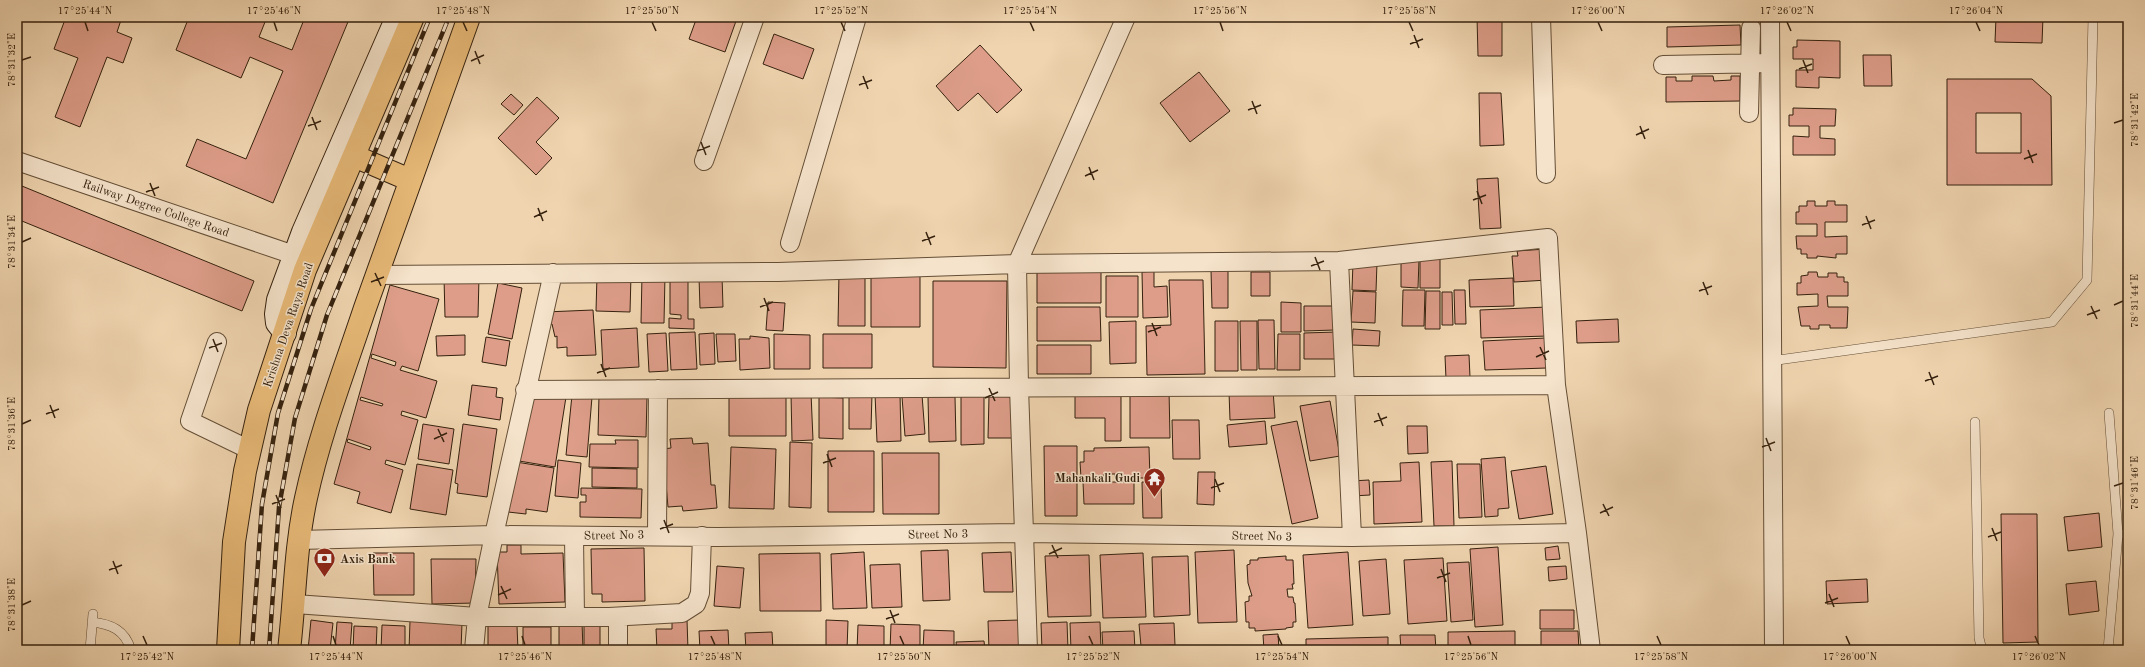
<svg xmlns="http://www.w3.org/2000/svg" width="2145" height="667" font-family="'Old Standard TT',serif">
<rect width="100%" height="100%" fill="#efd4af"/>
<filter id="stains"><feTurbulence type="fractalNoise" baseFrequency=".005" numOctaves="4"/><feColorMatrix values="0 0 0 0 .2 0 0 0 0 .09 0 0 0 0 .02 0 0 0 .5 -.17"/></filter>
<radialGradient id="worn" r=".72"><stop offset=".6" stop-color="#630" stop-opacity="0"/><stop offset="1" stop-color="#630" stop-opacity=".3"/></radialGradient>
<!-- building -->
<path fill="#dd9d89" stroke="#35210e" fill-rule="evenodd" d="M66,17H122L117,32L132,38L123,63L107,57L80,127L55,117L78,58L54,49Z
M189,17H267L259,37L292,50L305,17H350L273,203L186,166L197,139L246,159L283,71L250,57L241,78L176,50Z
M697,17H725L736,21L725,52L689,39Z
M1477,17H1502V56H1478Z
M1996,17H2043L2042,43L1995,42Z
M1740,25L1741,45L1667,47V27Z
M774,34L814,49L803,79L763,64Z
M1797,40L1840,41V78L1819,77V88L1796,87V70H1813V59H1793V47H1797Z
M980,45L1022,90L997,113L978,93L958,111L936,86Z
M1863,55H1891L1892,86H1864Z
M1199,72L1230,111L1190,142L1160,103Z
M1692,76H1713L1714,81L1731,80V76H1740V101L1666,102V77H1676V81H1692Z
M1947,79H2032L2051,96L2052,185H1947ZM1976,113H2021V153H1976Z
M1479,93H1501L1504,145L1480,146Z
M511,94L523,105L514,115L501,104Z
M537,97L559,118L536,142L552,158L536,175L498,138Z
M1793,108L1836,109L1835,126H1820V138L1835,139V155H1793V136L1809,137V126H1789V115H1793Z
M1498,178L1501,228L1480,229L1477,179Z
M17,184L254,281L242,311L17,219Z
M1807,201H1815V206H1827V201H1835V205H1847V222H1825V237L1847,236V254H1836V258L1817,256V258H1807V254H1801V249H1797L1796,236H1817V224H1796V212H1799V206H1807Z
M1546,249L1548,280L1514,282L1512,256H1518L1517,251Z
M1420,256H1440V288H1420Z
M1401,260H1419L1418,288L1401,287Z
M1353,262L1377,263L1376,291L1352,290Z
M1211,270H1228V308H1212Z
M1154,271V287L1167,286L1168,317L1143,318L1142,272Z
M839,272H865V326H838Z
M871,272L920,273V327H871Z
M1037,272H1101V303H1037Z
M1251,272H1270V296H1251Z
M1808,272H1817L1818,277H1828V273H1837V277H1844V282H1848V296H1827L1828,307H1848L1847,328H1830V325H1819V329H1810V326H1801L1798,307L1818,306V294L1797,295V283H1801V276L1808,275Z
M597,275H631L630,312L596,311Z
M642,275H665L664,323H641Z
M722,276L723,307L700,308L699,277Z
M1106,276H1138V317H1106Z
M479,277L478,317H445L444,278Z
M1513,278L1514,306L1470,307L1469,280Z
M670,280H688V319H694V329L669,328V318L681,319V315L670,314Z
M1169,280H1203L1205,374L1147,375L1146,326L1171,325Z
M933,281H1007L1006,368L933,367Z
M498,283L522,288L512,339L488,334Z
M390,285L439,299L418,371L402,366L400,370L437,381L426,418L402,411L401,415L418,420L405,465L386,460L385,464L403,470L391,513L357,503L360,492L334,484ZM372,354L396,362L395,366L371,358ZM361,397L383,404L382,406L360,400ZM348,439L371,447L370,450L347,442Z
M1403,290H1425L1424,326H1402Z
M1454,290H1465L1466,324H1455Z
M1353,291L1376,292L1375,323L1351,322Z
M1426,291H1440V329H1425Z
M1442,292H1452L1453,325H1442Z
M768,302L785,303L783,331L766,330Z
M1281,302L1301,303V332H1281Z
M1304,306H1335V330L1304,331Z
M1037,307H1100L1101,341H1037Z
M1547,307L1548,336L1481,338L1480,310Z
M593,310L596,355L567,356V347L557,348V336L555,337L552,324L546,325L545,312Z
M1618,319L1619,342L1577,343L1576,321Z
M1258,320H1274L1275,369H1259Z
M1136,321V363L1110,364L1109,322Z
M1215,321H1238V371H1215Z
M1240,321H1257V370H1241Z
M637,328L639,367L603,369L601,330Z
M1353,329L1380,331L1379,346L1352,345Z
M695,332L697,369L671,370L669,333Z
M1337,332V359H1304V333Z
M666,333L668,371L649,372L647,334Z
M714,333L715,364L700,365L699,334Z
M716,334H735L736,361L718,362Z
M774,334L810,335V369H774Z
M823,334H872V368H823Z
M1278,334H1300V370H1277Z
M465,335V355L437,356L436,336Z
M750,336L769,338L770,368L740,370L739,339H750Z
M486,337L510,341L506,366L482,362Z
M1546,338L1547,368L1485,370L1483,341Z
M1037,345H1091V374H1037Z
M1469,355L1470,377L1446,379L1445,356Z
M472,385L497,388L496,397L503,398L500,420L468,415Z
M1169,390L1170,438H1130V391Z
M1273,390L1275,418L1230,420L1229,392Z
M530,391L566,397L555,467L519,461Z
M729,393H786V436H729Z
M811,393L813,440L792,441L791,394Z
M900,393L901,441L877,442L875,394Z
M849,394H872L871,429H849Z
M1121,394V441H1105V418H1075V395Z
M572,395L592,397L587,457L566,455Z
M599,395L647,397L646,437L598,435Z
M922,395L925,434L905,436L902,397Z
M961,395H984V444L961,445Z
M989,396L1017,397V438H988Z
M819,397L843,398V439L819,438Z
M928,397H955L956,441L929,442Z
M1330,401L1340,456L1310,461L1300,406Z
M1172,420H1199L1200,459H1173Z
M1265,421L1267,444L1229,447L1227,425Z
M1297,421L1318,518L1292,524L1271,426Z
M423,424L454,429L449,464L418,459Z
M463,424L497,429L487,497L457,493L458,484L455,483Z
M1407,426H1427L1428,453L1408,454Z
M692,438L693,444L708,443L711,485H715L717,508L683,511L682,506L668,507L663,449L671,448L670,439Z
M615,440H638V468L589,467L590,444H616Z
M790,442L812,443L811,508L789,507Z
M1044,446H1077V516H1045Z
M731,447L776,449L774,509L729,508Z
M1149,447L1150,478H1115V474H1104V479L1081,478L1080,462H1084V451H1094V448Z
M828,451H874V512H828Z
M882,453H939V514H883Z
M1505,457L1509,508L1498,509V516L1485,517L1481,459Z
M558,460L581,463L578,498L555,496Z
M1452,461L1454,526H1434L1431,462Z
M516,462L554,468L547,512L526,509V514L508,512Z
M1419,462L1422,522L1374,524L1373,482L1401,481L1400,463Z
M417,464L453,470L446,515L410,509Z
M1457,464H1480L1482,517L1459,518Z
M1546,466L1553,514L1519,519L1511,471Z
M592,468L637,469V488L592,487Z
M1198,472H1215L1214,505L1197,504Z
M1369,480L1370,495L1352,496L1351,481Z
M1083,482H1134V504H1084Z
M1142,482H1161L1162,518H1143Z
M581,488L642,489L641,518L580,517V502H586V495H581Z
M2099,513L2102,547L2068,551L2064,517Z
M2001,514H2037L2038,642L2003,643Z
M507,545H521V554L563,553L565,602L499,604L497,552H507Z
M1558,546L1560,559L1546,560L1545,548Z
M1498,547L1503,625L1475,627L1470,549Z
M644,548L645,601L602,602V594H592L591,549Z
M948,550L950,600L923,601L921,551Z
M1234,550L1237,622L1198,623L1195,552Z
M864,552L867,608L833,609L831,554Z
M1011,552L1013,592H984L982,553Z
M1348,552L1353,625L1308,628L1303,555Z
M373,553H414V595H374Z
M820,553L821,611H760L759,554Z
M1143,553L1146,617L1103,618L1100,555Z
M1089,555L1091,616L1048,617L1045,556Z
M1188,556L1190,615L1154,617L1152,557Z
M1286,556V560H1293L1294,584H1292L1293,589H1287L1288,597H1293L1294,603H1295L1296,622H1293V627L1286,628V629L1255,631V628H1249V622H1246L1245,602L1249,601V596H1252L1248,583L1247,565L1250,564V560H1258V558Z
M1443,558L1447,621L1408,624L1404,560Z
M431,559H476L475,603L432,604Z
M1386,559L1390,614L1363,616L1359,561Z
M1469,562L1473,620L1451,622L1447,563Z
M900,564L902,607L872,608L870,565Z
M717,566L744,568L740,608L714,606Z
M1566,566L1567,579L1549,581L1548,567Z
M1867,579L1868,602L1827,604L1826,581Z
M2096,581L2099,611L2069,615L2066,584Z
M1540,610H1574V629H1540Z
M311,620L333,623L330,650H308Z
M672,620H687L688,650H657L656,629H672Z
M826,620L848,621L847,650H826Z
M1019,620L1020,650H989L988,621Z
M410,621L462,623L461,650H409Z
M337,622L352,623L350,650H335Z
M559,622H582L583,650H559Z
M1067,622L1068,650H1042L1041,623Z
M1100,622L1101,650H1071L1070,623Z
M1174,623L1175,645L1141,646L1139,624Z
M891,624L920,625V650H890Z
M382,625L405,626V650H381Z
M488,625L517,626L518,650H488Z
M858,625L884,626V650H857Z
M354,626L377,627L376,650H353Z
M584,626H600V650H584Z
M523,627H551V650H523Z
M728,630L729,650H700L699,631Z
M924,630L954,631V650H923Z
M1134,631L1135,650H1103L1102,632Z
M1515,631V650H1448V632Z
M1541,631H1578L1579,650H1541Z
M772,632L773,650H746L745,633Z
M1278,634L1279,650H1264L1263,635Z
M1400,635H1435L1436,650H1401Z
M1388,637V650H1306V639Z
M984,641L985,650H957L956,642Z"/>
<g fill="none" stroke-linecap="round" stroke-linejoin="round">
<defs>
<path id="lane" d="M1771,361L2052,322L2087,280L2093,17
M2109,413L2118,534H2128
M1975,422L1979,638L1982,650
M92,622C111,624 125,630 131,650
M90,650L93,614
M2108,650L2118,534"/>
<path id="street" d="M1541,17L1546,174
M1770,17L1774,650
M1663,65L1770,63
M1749,113L1751,28
M17,161L294,255
M704,161L755,17
M790,243L857,17
M1339,261L1352,537
M377,275L778,272L1017,264L1339,261L1548,238L1556,385L1577,533L1591,650
M217,342L190,421L250,450
M525,390L1556,385
M657,535L658,389
M574,536L575,617
M299,540L494,535L718,537L1023,533L1352,537L1577,533
M295,604L477,617H609L682,613L696,604L700,593L702,536
M618,617V650
M474,650L477,617L494,535L553,273
M1028,650L1019,387L1017,264L1126,17"/>
<path id="secondary" d="M285,333L277,323L276,314L278,300L303,232L397,17"/>
<path id="primary" d="M354,156L410,180
M228,650L234,542L245,471L259,410L305,270L413,17
M289,650C295,600 295,548 306,498C320,433 344,371 365,308C399,211 434,114 469,17"/>
</defs>
<!-- lane casing -->
<use href="#lane" stroke="#644e36" stroke-width="10"/>
<!-- street casing -->
<use href="#street" stroke="#644e36" stroke-width="20"/>
<!-- secondary casing -->
<use href="#secondary" stroke="#35210e" stroke-width="24"/>
<!-- primary casing -->
<use href="#primary" stroke="#35210e" stroke-width="24"/>
<!-- lane -->
<use href="#lane" stroke="#f5e3cb" stroke-width="9"/>
<!-- street -->
<use href="#street" stroke="#f5e3cb" stroke-width="18"/>
<!-- secondary -->
<use href="#secondary" stroke="#f5e3cb" stroke-width="22"/>
<!-- primary -->
<use href="#primary" stroke="#e8ba78" stroke-width="22"/>
<defs>
<path id="rail" d="M252,650L262,504L278,413L311,309L430,17
M269,650L279,507L295,418L327,315L449,17"/>
</defs>
<!-- rail casing -->
<use href="#rail" stroke="#35210e" stroke-width="4.5"/>
<!-- rail -->
<use href="#rail" stroke="#f5e3cb" stroke-width="3" stroke-dasharray="9" stroke-linecap="butt"/>
</g>
<!-- ticks -->
<path fill="none" stroke="#35210e" stroke-width="1.5" d="M85,22L88,31M274,22L277,31M463,22L467,31M652,22L656,31M841,22L845,31M1030,22L1034,31M1220,22L1223,31M1409,22L1413,31M1598,22L1602,31M1787,22L1791,31M1976,22L1980,31M1414,35L1419,48M1410,44L1423,39M475,51L480,64M22,60L31,57M1803,60L1808,73M471,61L484,55M1799,69L1812,64M863,76L868,89M859,85L872,80M1252,101L1257,114M1248,110L1261,105M312,117L317,130M2114,123L2123,120M308,126L321,121M1640,126L1645,139M1636,135L1649,129M701,142L706,155M2028,150L2033,163M697,151L710,146M2024,159L2037,154M1089,167L1094,180M1085,176L1098,170M150,183L155,196M1477,191L1482,204M146,192L159,187M1473,200L1486,195M538,208L543,221M1866,216L1871,229M534,217L547,211M1862,225L1875,220M926,232L931,245M922,241L935,236M22,242L31,238M1315,257L1320,270M1311,266L1324,261M375,273L381,286M371,282L384,277M1703,282L1708,295M1699,291L1712,286M764,298L769,311M2114,305L2123,301M2091,306L2097,319M760,307L773,302M2087,315L2100,310M1152,323L1157,336M1148,332L1161,327M213,339L218,352M1540,347L1546,360M209,348L222,343M1536,357L1549,351M601,364L606,377M1929,372L1934,385M597,373L610,368M1925,381L1938,376M989,388L995,401M985,398L998,392M50,405L55,418M1378,413L1383,426M46,414L59,409M1374,422L1387,417M22,424L31,420M438,429L444,442M1766,438L1771,451M434,439L447,433M1762,447L1775,442M827,454L832,467M823,463L836,458M1215,479L1220,492M2114,486L2123,483M1211,488L1224,483M276,495L281,508M272,504L285,499M1603,504L1609,516M1600,513L1613,507M664,520L669,533M1992,528L1997,541M660,529L673,524M1988,537L2001,532M1052,545L1058,558M1049,554L1062,548M113,561L118,574M1441,569L1446,582M109,570L122,565M1437,578L1450,573M501,586L507,599M1829,594L1834,607M498,595L511,589M1825,603L1838,598M22,605L31,601M890,610L895,623M886,619L899,614M143,636L147,645M333,636L336,645M522,636L525,645M711,636L715,645M900,636L904,645M1089,636L1093,645M1278,636L1282,645M1468,636L1471,645M1657,636L1661,645M1846,636L1850,645M2035,636L2039,645"/>
<!-- icons -->
<defs>
<symbol id="temple-pin" viewBox="-11 -11 22 30"><path d="M0 17L-7.5 6A9.5 9.5 0 1 1 7.5 6Z" fill="#8f2418" stroke="#f5e3cb"/><path d="M0-6L5-2H3V0L6.5 2.5H4V6H1.5V3h-3V6H-4V2.5H-6.5L-3 0V-2H-5Z" fill="#fff"/></symbol>
<symbol id="bank-pin" viewBox="-11 -11 22 30"><path d="M0 17L-7.5 6A9.5 9.5 0 1 1 7.5 6Z" fill="#8f2418" stroke="#f5e3cb"/><path d="M-6-4H6V4H-6ZM0-2.3a2.3 2.3 0 1 0 0 4.6a2.3 2.3 0 1 0 0-4.6Z" fill="#fff"/></symbol>
</defs>
<g fill-rule="evenodd">
<use href="#temple-pin" x="1142" y="466" width="25" height="34"/>
<use href="#bank-pin" x="312" y="546" width="25" height="34"/>
</g>
<g text-anchor="middle" stroke-width="3" stroke-linejoin="round" paint-order="stroke">
<!-- street labels -->
<g font-size="12" fill="#35210e" stroke="#f5e3cb">
<text transform="translate(156 208) rotate(19)" y="4">Railway Degree College Road</text>
<text transform="translate(288 325) rotate(-71)" y="4">Krishna Deva Raya Road</text>
<text transform="translate(938 534) rotate(-1)" y="4">Street No 3</text>
<text transform="translate(614 535) rotate(-1)" y="4">Street No 3</text>
<text transform="translate(1262 536) rotate(1)" y="4">Street No 3</text>
</g>
<!-- poi labels -->
<g font-size="12" font-weight="bold" fill="#35210e" stroke="#f5e3cb" text-anchor="end">
<text x="1140" y="482">Mahankali Gudi</text>
<text x="340" y="563" text-anchor="start">Axis Bank</text>
</g>
</g>
<!-- margin -->
<rect width="2145" height="667" fill="none" stroke="#efd4af" stroke-width="44"/>
<rect x="22" y="22" width="2101" height="623" fill="none" stroke="#35210e" stroke-width="1.5"/>
<g font-size="10" text-anchor="middle" fill="#35210e">
<text x="85" y="14">17°25'44"N</text>
<text x="274" y="14">17°25'46"N</text>
<text x="463" y="14">17°25'48"N</text>
<text x="652" y="14">17°25'50"N</text>
<text x="841" y="14">17°25'52"N</text>
<text x="1030" y="14">17°25'54"N</text>
<text x="1220" y="14">17°25'56"N</text>
<text x="1409" y="14">17°25'58"N</text>
<text x="1598" y="14">17°26'00"N</text>
<text x="1787" y="14">17°26'02"N</text>
<text x="1976" y="14">17°26'04"N</text>
<text transform="translate(11 60) rotate(-90)" y="4">78°31'32"E</text>
<text transform="translate(2134 120) rotate(-90)" y="4">78°31'42"E</text>
<text transform="translate(11 242) rotate(-90)" y="4">78°31'34"E</text>
<text transform="translate(2134 301) rotate(-90)" y="4">78°31'44"E</text>
<text transform="translate(11 424) rotate(-90)" y="4">78°31'36"E</text>
<text transform="translate(2134 483) rotate(-90)" y="4">78°31'46"E</text>
<text transform="translate(11 605) rotate(-90)" y="4">78°31'38"E</text>
<text x="147" y="660">17°25'42"N</text>
<text x="336" y="660">17°25'44"N</text>
<text x="525" y="660">17°25'46"N</text>
<text x="715" y="660">17°25'48"N</text>
<text x="904" y="660">17°25'50"N</text>
<text x="1093" y="660">17°25'52"N</text>
<text x="1282" y="660">17°25'54"N</text>
<text x="1471" y="660">17°25'56"N</text>
<text x="1661" y="660">17°25'58"N</text>
<text x="1850" y="660">17°26'00"N</text>
<text x="2039" y="660">17°26'02"N</text>
</g>
<rect width="100%" height="100%" filter="url(#stains)"/>
<rect width="100%" height="100%" fill="url(#worn)"/>
</svg>
